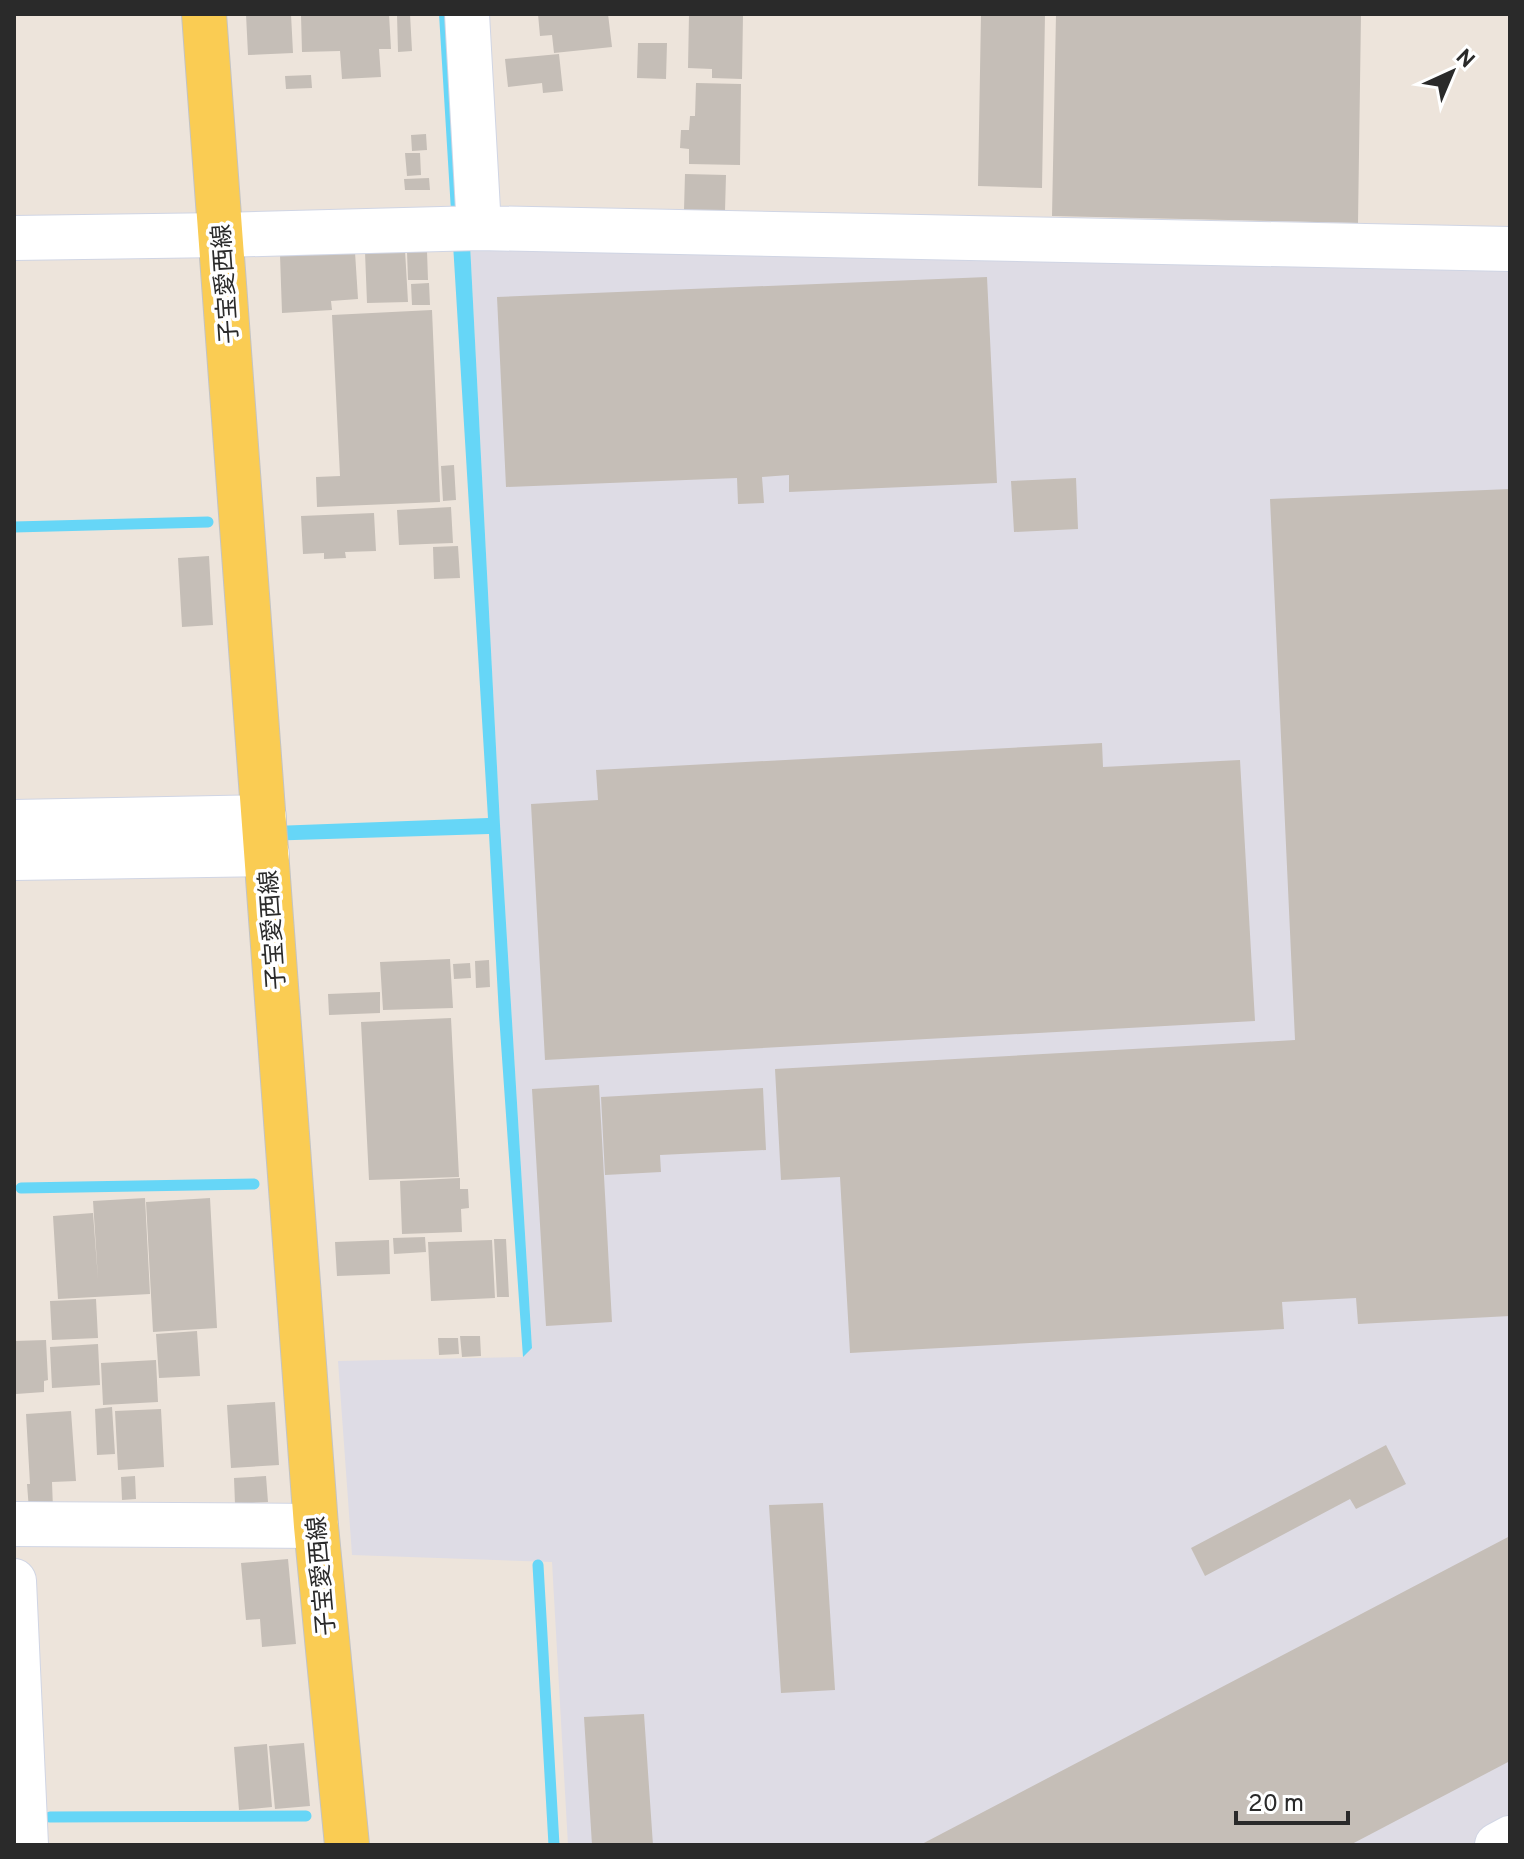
<svg xmlns="http://www.w3.org/2000/svg" width="1524" height="1859" font-family="Overpass,'Noto Sans JP',sans-serif">
<rect width="100%" height="100%" fill="#ede4db"/>
<!-- industrial -->
<path fill="#dedce5" d="M470,244L1510,266V1845H568L552,1562L352,1555L338,1361L523,1357L532,1347L500,825Z"/>
<!-- water -->
<path fill="#66d6f7" d="M439,14H454L470,244L500,825L532,1348L523,1357L499,1015L489,834L230,842L223,828L488,818Z"/>
<g fill="none" stroke-linecap="round" stroke-linejoin="round">
<!-- stream -->
<path stroke="#66d6f7" stroke-width="11" d="M14,527L208,522
M21,1188L254,1184
M538,1565L554,1845
M50,1817L306,1816"/>
</g>
<!-- building -->
<path fill="#c5beb7" d="M246,14H291L293,53L248,55Z
M389,14L391,49H379L381,77L342,79L340,51L302,52L301,15Z
M397,14H410L412,51L398,52Z
M538,14H608L612,47L554,53L552,35L540,36Z
M689,14H743L742,79L712,78V69L688,68Z
M981,14H1045L1042,188L978,186Z
M1056,14H1361L1358,223L1052,216Z
M638,43H667L666,79L637,78Z
M559,54L563,91L543,93L542,83L508,87L505,59Z
M311,75L312,88L286,89L285,76Z
M696,83L741,84L740,165L689,164V149L680,148L681,130H689L690,116H695Z
M426,134L427,150L412,151L411,135Z
M405,153H420L421,175L407,176Z
M685,174L726,175L725,211L684,210Z
M429,178L430,190H405L404,179Z
M405,250L408,302L367,303L365,252Z
M407,251H427L428,280H408Z
M355,252L358,299L331,301L332,310L282,313L280,255Z
M987,277L997,483L789,492V475L762,477L764,503L738,504L737,478L506,487L497,297Z
M429,283L430,305H412L411,284Z
M432,310L440,502L317,507L316,477L340,476L332,315Z
M454,465L456,500L443,501L441,466Z
M1076,478L1078,529L1014,532L1011,481Z
M1510,489V1316L1358,1324L1356,1298L1282,1302L1284,1329L850,1353L840,1177L781,1180L775,1069L1295,1040L1270,499Z
M451,507L453,543L399,545L397,510Z
M374,513L376,551L345,552L346,558L324,559V553L303,554L301,516Z
M458,546L460,578L434,579L433,547Z
M209,556L213,625L182,627L178,558Z
M1102,743L1103,767L1240,760L1255,1021L545,1060L531,804L598,800L596,770Z
M450,959L453,1008L383,1010L380,962Z
M489,960L490,987L476,988L475,961Z
M470,963L471,978L454,979L453,964Z
M380,992V1013L329,1015L328,994Z
M451,1018L459,1177L369,1180L361,1022Z
M599,1085L612,1322L546,1326L532,1089Z
M763,1088L766,1150L660,1155L661,1172L605,1175L601,1097Z
M460,1178V1189H468L469,1208L461,1209L462,1232L402,1234L400,1181Z
M145,1198L150,1294L58,1299L53,1216L93,1213L98,1279L93,1201Z
M210,1198L217,1328L153,1332L146,1202Z
M425,1237L426,1252L394,1254L393,1238Z
M494,1239H506L509,1297H497Z
M389,1240L390,1274L337,1276L335,1242Z
M492,1240L495,1298L431,1301L428,1242Z
M96,1299L98,1338L52,1340L50,1301Z
M197,1331L200,1376L159,1378L156,1334Z
M460,1336H480L481,1356L462,1357Z
M438,1338H458L459,1354L439,1355Z
M46,1340L48,1380L44,1381V1392L16,1394L14,1341Z
M98,1344L100,1385L52,1388L50,1347Z
M156,1360L158,1402L103,1405L101,1363Z
M275,1402L279,1465L231,1468L227,1405Z
M112,1407L115,1454L97,1455L95,1409Z
M161,1409L164,1467L118,1470L115,1411Z
M71,1411L76,1481L52,1482L53,1509L29,1510L27,1484H30L26,1414Z
M1386,1445L1406,1484L1356,1509L1350,1499L1205,1576L1191,1548Z
M135,1476L136,1499L122,1500L121,1477Z
M266,1476L268,1502L235,1504L234,1478Z
M823,1503L835,1690L781,1693L769,1505Z
M1510,1536V1761L1350,1845H920Z
M288,1559L296,1644L262,1647L260,1619L246,1620L241,1563Z
M644,1714L653,1845H592L584,1717Z
M304,1743L310,1806L275,1809L269,1746Z
M267,1744L272,1807L239,1810L234,1747Z"/>
<g fill="none" stroke-linecap="round" stroke-linejoin="round">
<defs>
<path id="minor" d="M467,14L479,228
M14,238L222,235L479,228L1510,249
M14,822L264,817
M14,858L267,854
M14,1524L316,1526
M14,1581L26,1845
M1497,1845L1510,1838"/>
<path id="major" d="M204,14L316,1526L347,1845"/>
</defs>
<!-- minor casing -->
<use href="#minor" stroke="#d0d5e4" stroke-width="46"/>
<!-- major casing -->
<use href="#major" stroke="#c3c3c3" stroke-width="46"/>
<!-- minor -->
<use href="#minor" stroke="#fff" stroke-width="44"/>
<!-- major -->
<use href="#major" stroke="#facc53" stroke-width="44"/>
</g>
<g text-anchor="middle" stroke-width="7" stroke-linejoin="round" paint-order="stroke">
<!-- street labels -->
<g font-size="24" fill="#2a2a2a" stroke="#fff">
<text transform="translate(225 284) rotate(-94)" y="8">子宝愛西線</text>
<text transform="translate(272 930) rotate(-94)" y="8">子宝愛西線</text>
<text transform="translate(321 1576) rotate(-95)" y="8">子宝愛西線</text>
</g>
</g>
<!-- border -->
<rect width="1524" height="1859" fill="none" stroke="#2a2a2a" stroke-width="32"/>
<!-- north arrow -->
<g transform="translate(1452 72) rotate(44)" stroke="#ffffff" stroke-width="6" paint-order="stroke">
<path d="M0-6L14 30L0 20L-14 30Z" fill="#2a2a2a"/>
<text y="-12" font-size="22" font-weight="bold" text-anchor="middle" fill="#2a2a2a">N</text>
</g>
<!-- scale -->
<path d="M1236 1811v12h112v-12" fill="none" stroke="#2a2a2a" stroke-width="4"/>
<text x="1248" y="1811" font-size="24" fill="#2a2a2a" stroke="#ffffff" stroke-width="6" paint-order="stroke">20 m</text>
</svg>
